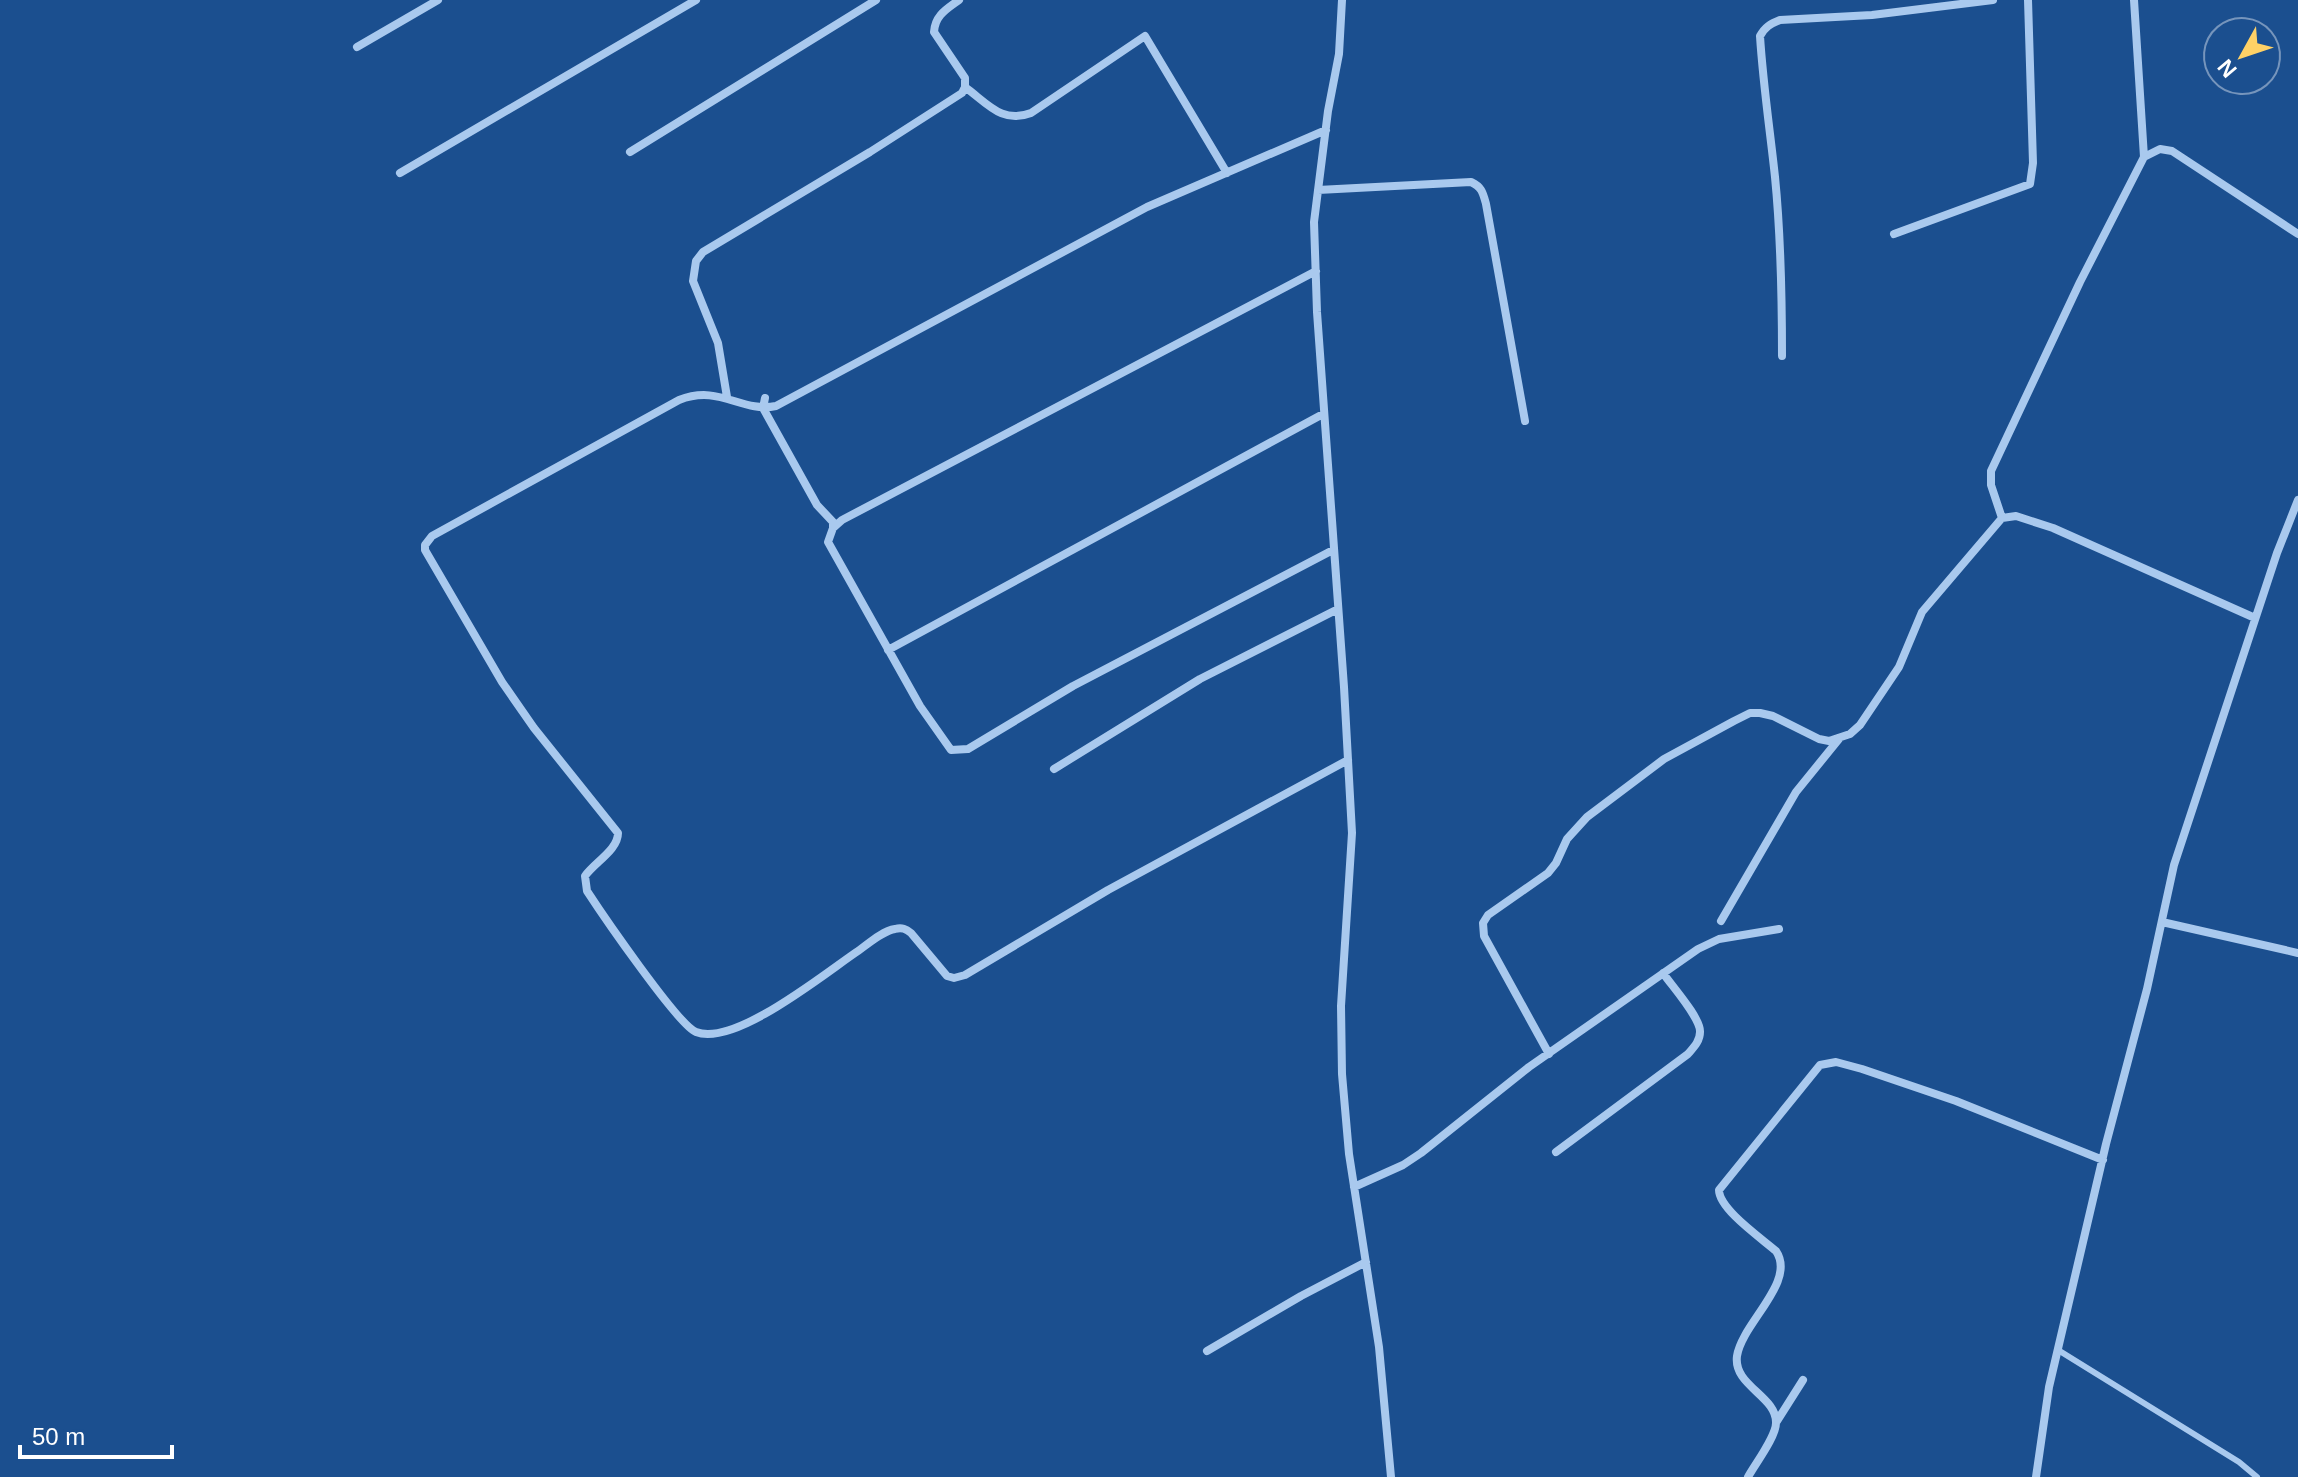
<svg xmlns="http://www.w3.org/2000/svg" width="2298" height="1477" font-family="Helvetica,sans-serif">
<rect width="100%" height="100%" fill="#1b4f8f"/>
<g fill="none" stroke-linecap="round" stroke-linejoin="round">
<!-- lane -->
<path stroke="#a9c9ee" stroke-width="6" d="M2058,1350L2239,1462L2257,1477"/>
<!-- street -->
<path stroke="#a9c9ee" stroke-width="8" d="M1342,0L1339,54L1328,111L1314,222L1317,312L1344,687L1352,833L1341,1006L1342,1074L1349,1154L1379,1347L1391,1477
M2134,0L2144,157
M357,47L438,0
M965,87C988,104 1002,124 1031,113L1145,36L1227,173
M1326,130L1147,207L776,406C741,413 720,384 679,400L432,536L425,545V550L502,682L534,728L618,833C618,850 595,862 585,876L587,891C602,914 678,1025 696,1032C735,1047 825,973 858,951C868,944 882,931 895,929C902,927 906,929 911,933L947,976L954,978L965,975L1108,890L1348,760
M630,152L876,0
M400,173L696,0
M1318,190L1471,182C1482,187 1483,193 1486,204L1525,421
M1894,234L2030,184L2033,163L2028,0
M1316,271L842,520L833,528L828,542L920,706L951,750L968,749L1073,686L1333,550
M1782,356C1782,296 1781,237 1775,177C1770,130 1763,84 1760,36C1765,27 1770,24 1780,20L1872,15L1993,0
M727,397L718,343L693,281L696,261L703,252L870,152L962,93L965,87V78L934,32C935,15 947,9 959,0
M765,398L763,408L817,505L833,522V528
M2002,518L1991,485V471L2080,282L2144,157L2160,149L2172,151L2298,234
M888,650L1323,414
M1054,769L1200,679L1338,609
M1721,921L1796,792L1839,739
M2162,922L2298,953
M1549,1054L1484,936L1483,923L1488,915L1548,873L1556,863L1567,839L1587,817L1664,759L1734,721L1750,713H1760L1773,716L1819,739L1829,741L1850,734L1860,725L1899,667L1922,612L2002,518L2016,516L2053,528L2255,618
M1556,1152L1688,1054C1694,1047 1700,1041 1700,1032C1701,1018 1671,985 1663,973
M1354,1187L1403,1165L1421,1153L1529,1067L1698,949L1719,939L1779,929
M1207,1351L1301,1296L1366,1262
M1777,1421L1803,1380
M1748,1477C1755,1464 1776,1437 1776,1423C1777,1396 1733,1386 1737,1356C1742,1323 1797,1282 1776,1251C1761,1238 1719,1209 1719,1190L1820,1065L1836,1062L1862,1069L1956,1101L2103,1160
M2036,1477L2049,1387L2106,1144L2147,989L2174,865L2277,553L2298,500"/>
</g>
<!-- north arrow -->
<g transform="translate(2242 56) rotate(230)"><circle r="38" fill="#1b4f8f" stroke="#7695bc" stroke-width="2"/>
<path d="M0-6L14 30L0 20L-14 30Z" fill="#ffd166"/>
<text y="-12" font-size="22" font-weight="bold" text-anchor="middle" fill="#ffffff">N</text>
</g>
<!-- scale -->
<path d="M20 1445v12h152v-12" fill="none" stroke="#ffffff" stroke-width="4"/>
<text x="32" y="1445" font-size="24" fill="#ffffff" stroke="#1b4f8f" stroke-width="6" paint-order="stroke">50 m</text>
</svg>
